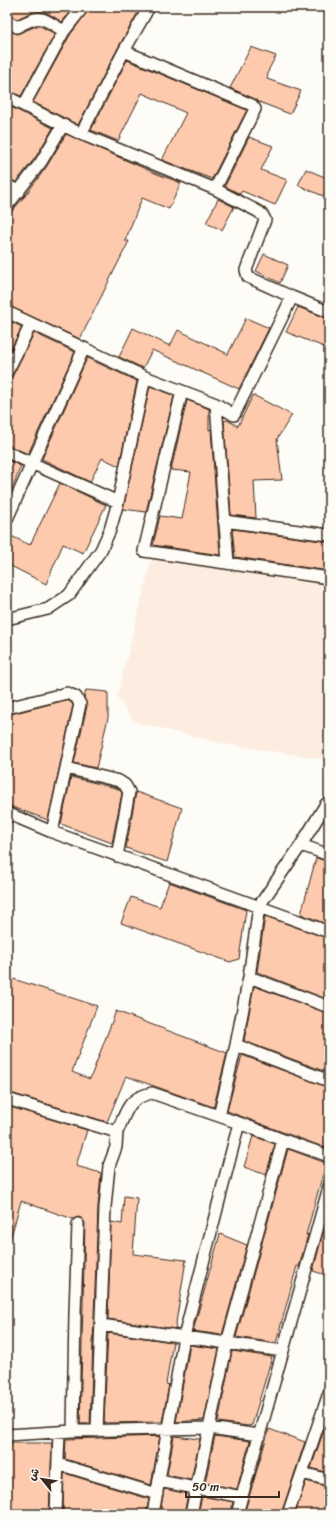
<svg xmlns="http://www.w3.org/2000/svg" width="336" height="1521" font-family="Sriracha,'Playpen Sans Arabic',sans-serif">
<rect width="100%" height="100%" fill="#fdfcf7"/>
<filter id="ink" filterUnits="userSpaceOnUse"><feTurbulence type="fractalNoise" baseFrequency=".025" numOctaves="2"/><feDisplacementMap in="SourceGraphic" scale="8" xChannelSelector="R" yChannelSelector="G"/><feConvolveMatrix kernelMatrix="1 2 1 2 8 2 1 2 1" color-interpolation-filters="sRGB"/></filter>
<g filter="url(#ink)">
<!-- built -->
<path fill="#fdede1" d="M152,557L329,584V760L223,744L134,722L117,697Z"/>
<!-- building -->
<path fill="#fdcaad" stroke="#3b2a1e" d="M7,7H74L62,22L49,14L42,12L30,13L17,19L7,14Z
M90,7H141L118,48L78,125L33,102L70,35L88,11Z
M40,26L55,34L21,96L7,90V29L17,34L34,27Z
M251,47L276,56L269,69L267,79L301,91L290,114L259,102L255,99L230,88Z
M127,60L247,110L212,179L162,160L186,113L142,93L118,141L91,130Z
M7,105L53,128L35,158L16,182L7,178Z
M66,134L155,173L181,183L169,209L142,198L125,241H129L80,339L7,305V213L12,211L25,196L47,166Z
M249,137L273,146L261,170L287,180L275,205L242,191L240,194L225,186Z
M306,169L329,179V184L323,196L298,185Z
M218,199L234,207L222,230L206,223Z
M264,254L288,265L280,283L256,271Z
M298,307L329,319V349L286,332Z
M246,318L269,328L239,389L152,350L143,368L119,357L133,328L170,346L178,330L228,354Z
M7,320L22,327L7,356Z
M34,333L75,352L28,454L7,445V379L13,375Z
M87,358L137,381L119,466L102,458L90,482L42,459Z
M150,386L174,396L146,512L123,509Z
M253,395L292,415L277,439L282,480L254,481L256,518L231,515L224,421L227,420L238,426Z
M187,400L209,409V430L211,429L220,555L153,545L160,516L182,519L191,472L171,470Z
M7,460L21,466L7,501Z
M60,483L106,505L83,553L63,544L46,584L7,564V534L30,545Z
M232,529L329,542V571L235,557Z
M86,690L108,692V718L96,768L74,763L87,706L84,698Z
M66,700L71,702L73,705L48,820L7,805V715Z
M71,777L116,788L120,790L122,793L112,843L61,824Z
M136,792L182,808L167,862L126,848Z
M316,858L329,862V925L301,914Z
M169,882L246,910L239,959L230,962L121,923L131,897L160,907Z
M265,916L329,939V1000L257,972Z
M7,977L97,1006L72,1072L90,1079L116,1011L227,1053L214,1106L213,1107L126,1076L107,1122L7,1092Z
M254,986L329,1014V1073L244,1041Z
M242,1055L329,1088V1149L285,1133L227,1111Z
M7,1106L87,1130L76,1166L101,1173L98,1207L90,1424H80L85,1223L81,1218L78,1217L73,1219L21,1201L10,1240H7Z
M253,1136L275,1144L266,1175L244,1167Z
M288,1149L326,1163L306,1235L308,1234L299,1267L297,1266L276,1343L236,1337Z
M124,1196L137,1198L133,1254L186,1260L175,1329L108,1319L111,1222L122,1224Z
M329,1232V1276L313,1271L323,1233Z
M220,1234L247,1245L222,1335L193,1331Z
M108,1333L173,1342L166,1384L169,1385L162,1422L104,1423Z
M190,1345L219,1349L204,1420L176,1422Z
M232,1351L272,1357L252,1425L248,1426L218,1422Z
M329,1415V1473L311,1468Z
M269,1429L305,1442L281,1514H244Z
M160,1436L151,1485L65,1459L66,1439Z
M174,1436L200,1439L191,1480L167,1475Z
M215,1436L250,1441L237,1489L205,1483Z
M7,1443H52L49,1514H7Z
M64,1473L149,1499L146,1514H63Z
M306,1481L329,1487V1514H295Z
M164,1489L188,1494L184,1514H160Z
M202,1496L233,1502L230,1514H198Z"/>
<g fill="none" stroke-linecap="round" stroke-linejoin="round">
<defs>
<path id="street" d="M7,21L17,27C42,13 41,18 64,31
M124,51L252,105L255,109L215,189
M7,97L81,134L124,51L149,7
M24,105L64,31L83,7
M81,134L215,189L259,212L263,216L265,220L246,270L248,277L292,297L329,312
M7,185L19,192
M7,206L41,162L63,125
M7,312L145,377L216,404L234,415L292,297
M7,372L31,324
M182,391L144,551L329,578
M216,404L228,563
M7,452L118,502
M7,519L84,348
M224,521L329,535
M7,619L48,609L69,595L101,550L110,530L118,502L145,377
M7,708L67,693L76,697L80,704L52,832
M66,768L119,781L125,785L129,792L117,856
M329,802L326,804L301,845L259,906L249,977L236,1045L329,1081
M7,813L52,832L329,932
M301,845L329,855
M249,977L329,1007
M7,1099L117,1132L116,1147L109,1166L105,1207L97,1431
M219,1116L236,1045
M117,1132C127,1111 127,1098 152,1093L239,1123
M101,1325L283,1351
M73,1431L75,1313L78,1224
M7,1435L73,1431L209,1428L259,1435
M58,1464L157,1494
M302,1473L329,1480
M159,1481L242,1497
M56,1514L59,1432
M153,1514L184,1337L239,1123L283,1140L329,1156
M191,1514L227,1343L283,1140
M237,1514L329,1187
M288,1514L329,1393"/>
</defs>
<!-- street casing -->
<use href="#street" stroke="#3b2a1e" stroke-width="14"/>
<!-- street -->
<use href="#street" stroke="#fdfcf7" stroke-width="11"/>
</g>
</g>
<!-- margin -->
<rect width="336" height="1521" fill="none" stroke="#fdfcf7" stroke-width="24"/>
<rect x="12" y="12" width="312" height="1497" fill="none" stroke="#3b2a1e" stroke-width="1.5" filter="url(#ink)"/>
<!-- north arrow -->
<g transform="translate(42 1479) rotate(300)" stroke="#fdfcf7" stroke-width="3" paint-order="stroke">
<path d="M0-3L7 15L0 10L-7 15Z" fill="#3b2a1e"/>
<text y="-6" font-size="11" font-weight="bold" text-anchor="middle" fill="#3b2a1e">ش</text>
</g>
<!-- scale -->
<path d="M186 1491v6h93v-6" fill="none" stroke="#3b2a1e" stroke-width="2"/>
<text x="192" y="1491" font-size="12" fill="#3b2a1e" stroke="#fdfcf7" stroke-width="3" paint-order="stroke">50 m</text>
</svg>
